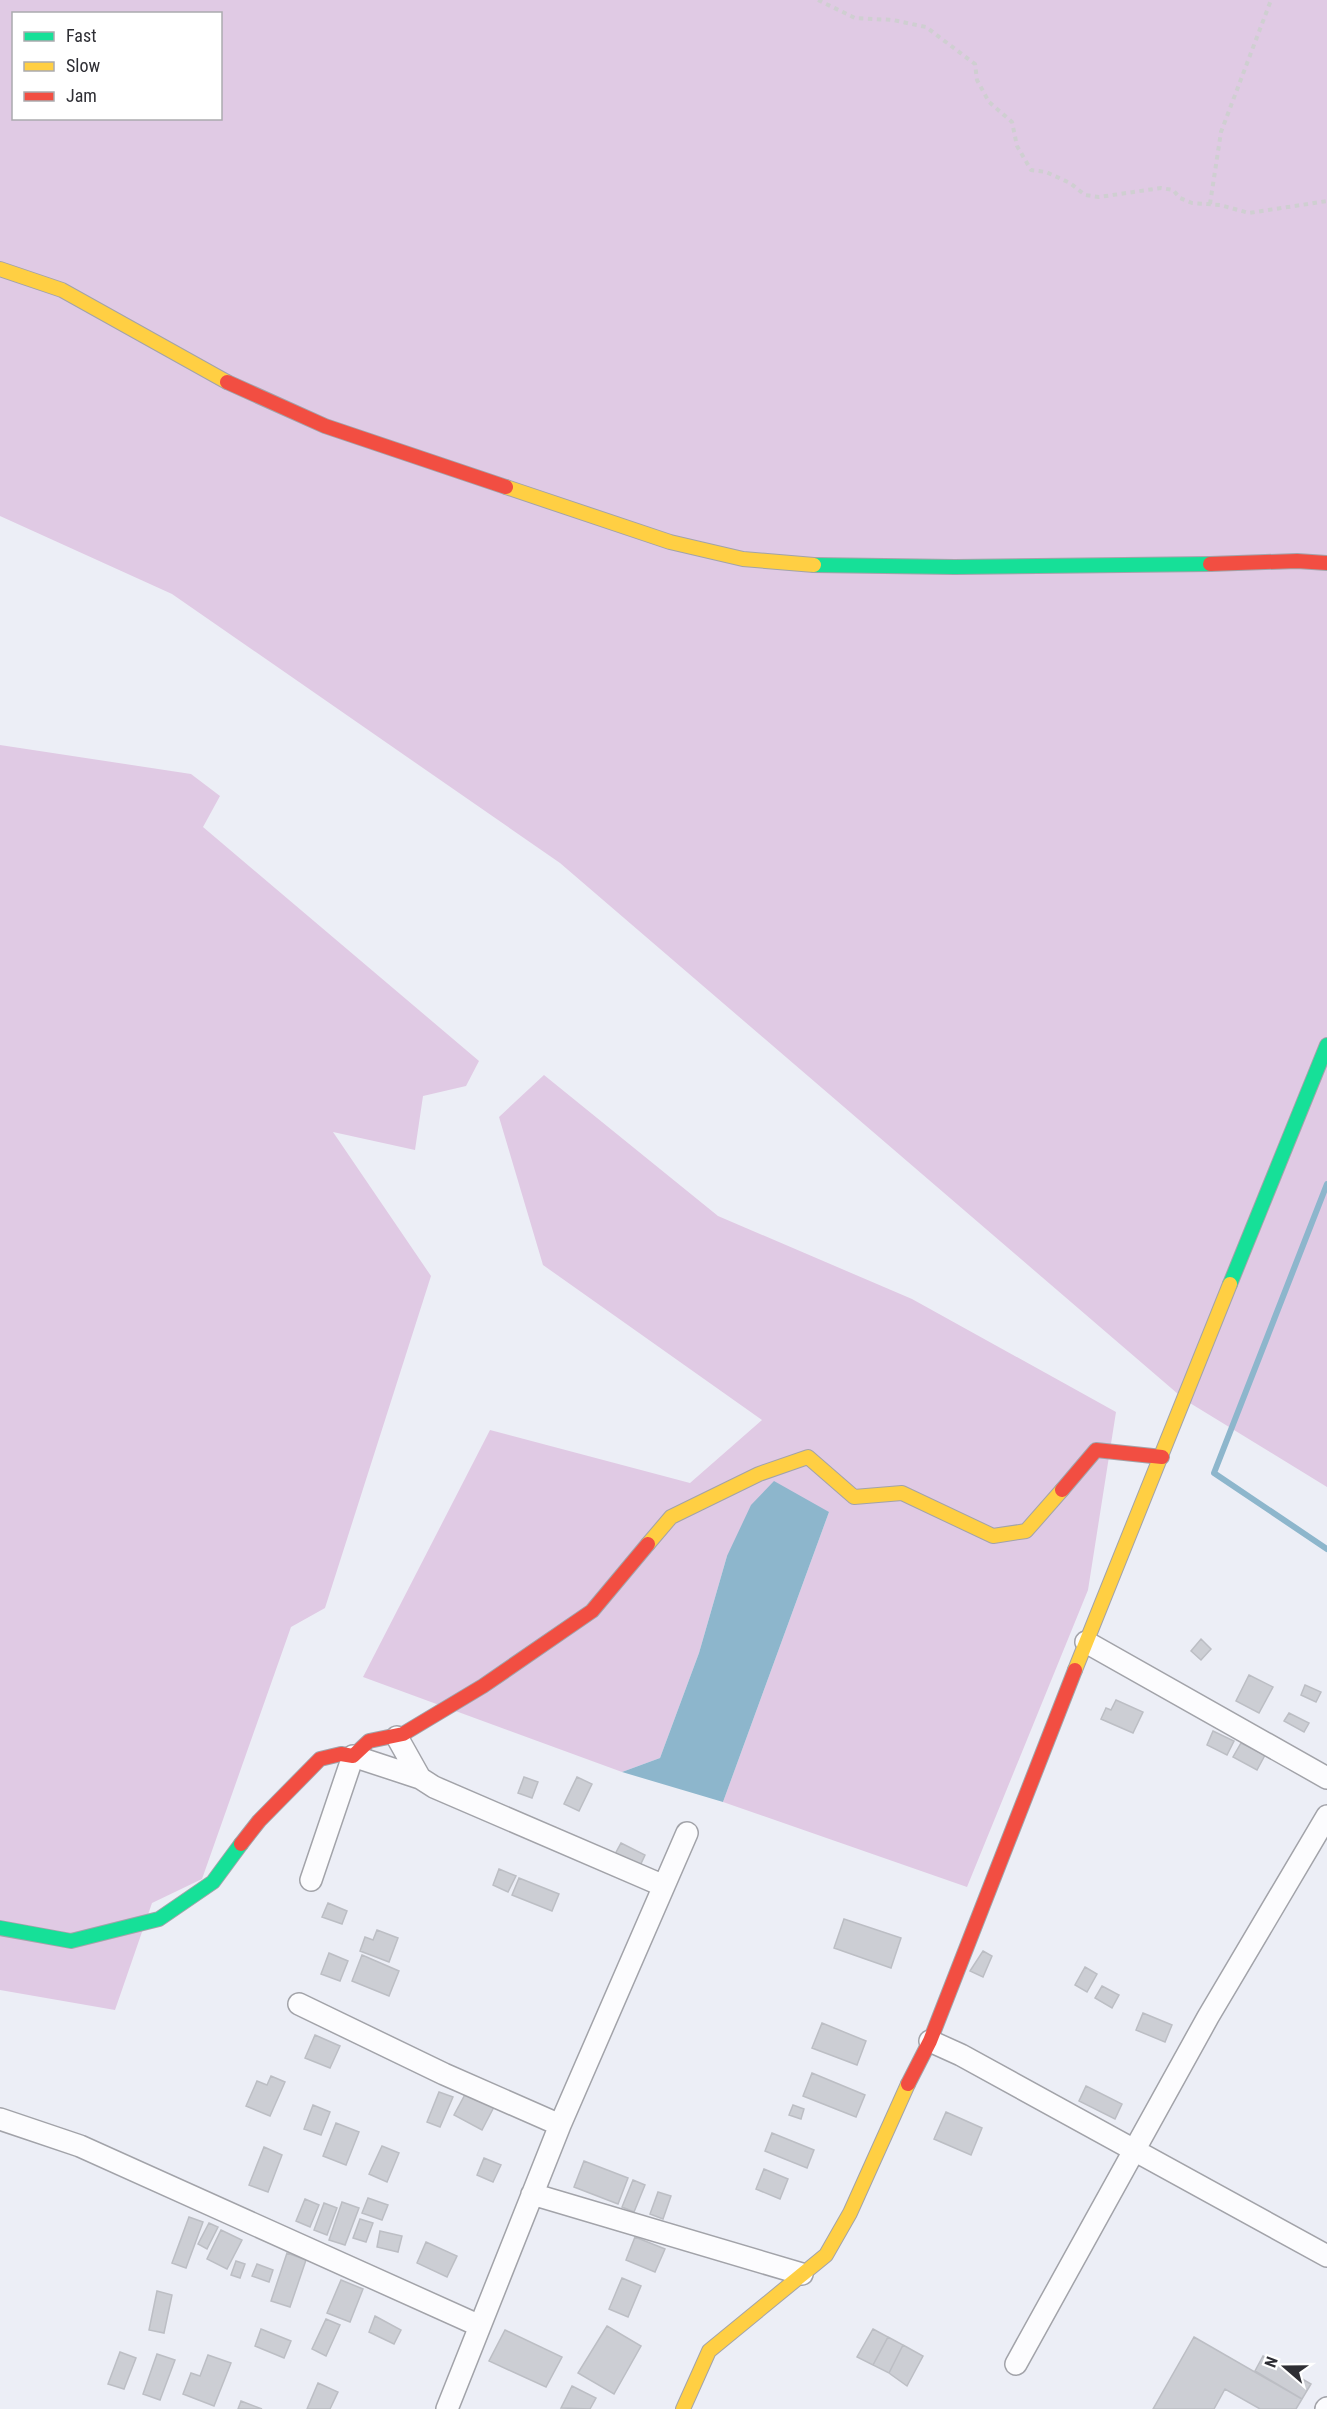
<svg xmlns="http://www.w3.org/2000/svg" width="1327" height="2409" font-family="'Roboto Condensed',sans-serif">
<rect width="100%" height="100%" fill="#eceef6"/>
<!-- forest -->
<path fill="#e0cae4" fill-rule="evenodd" d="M0,0H1327V1487L1185,1400L560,863L172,594L0,516ZM14,14H220V118H14Z
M0,745L191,774L220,796L203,827L479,1061L466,1086L423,1096L415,1150L333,1132L431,1276L325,1608L291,1627L202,1879L152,1903L115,2010L0,1990Z
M544,1075L718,1216L912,1299L1116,1412L1088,1590L967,1887L723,1802L829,1512L727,1556L699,1653L660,1758L622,1772L363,1677L490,1430L690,1483L762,1420L543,1265L499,1117Z"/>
<!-- water -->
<path fill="#8db6cc" d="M774,1481L829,1512L723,1802L622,1772L660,1758L699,1653L727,1556L751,1505Z"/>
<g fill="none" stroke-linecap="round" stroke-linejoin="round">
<!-- stream -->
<path stroke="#8db6cc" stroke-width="6" d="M1327,1184L1214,1473L1327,1549"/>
</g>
<!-- building -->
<path fill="#ccced4" stroke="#bcbec4" stroke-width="1.5" d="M1201,1639L1211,1649L1201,1660L1191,1651Z
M1249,1675L1273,1687L1259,1713L1236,1701Z
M1305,1685L1321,1692L1316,1702L1301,1695Z
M1116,1700L1143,1712L1133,1733L1101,1719L1106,1708L1111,1710Z
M1289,1713L1309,1723L1304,1732L1284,1721Z
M1213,1731L1234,1741L1227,1755L1207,1745Z
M1241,1743L1265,1755L1257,1770L1233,1757Z
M524,1777L538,1782L532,1798L518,1793Z
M577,1777L592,1784L579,1811L564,1804Z
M621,1843L645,1855L638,1870L613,1858Z
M499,1869L516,1876L508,1892L493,1885Z
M519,1878L559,1894L552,1911L512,1895Z
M328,1903L347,1911L342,1924L322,1917Z
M844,1919L901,1938L891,1968L834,1948Z
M377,1930L398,1938L389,1962L360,1951L365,1937L373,1940Z
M983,1951L992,1956L983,1977L970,1971Z
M329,1953L348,1961L340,1981L321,1974Z
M362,1955L399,1971L389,1996L352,1981Z
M1085,1967L1097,1974L1087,1992L1075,1985Z
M1102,1986L1119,1995L1112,2008L1095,1998Z
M1143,2013L1172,2025L1165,2042L1136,2030Z
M822,2023L866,2041L857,2065L812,2048Z
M315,2035L340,2046L330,2068L305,2058Z
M812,2073L865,2095L856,2117L803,2096Z
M271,2076L285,2082L270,2116L246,2106L257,2081L267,2085Z
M1086,2086L1122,2104L1115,2119L1079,2101Z
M468,2089L496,2103L482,2130L454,2115Z
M439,2092L453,2097L440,2127L427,2122Z
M313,2105L330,2112L321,2135L304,2129Z
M793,2105L804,2109L801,2119L789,2115Z
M946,2112L982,2128L971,2155L934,2139Z
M336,2123L359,2132L346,2165L323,2156Z
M772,2133L814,2150L807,2168L765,2151Z
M382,2146L399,2153L387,2182L369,2174Z
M264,2147L282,2155L268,2192L249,2185Z
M484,2158L501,2165L493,2182L477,2175Z
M584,2161L628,2178L618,2204L574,2187Z
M764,2169L788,2179L780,2199L756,2189Z
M633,2180L645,2185L634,2212L622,2207Z
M658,2192L671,2196L663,2219L650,2214Z
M368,2198L388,2205L382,2220L362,2213Z
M305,2199L319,2205L310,2227L296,2221Z
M342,2202L359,2208L345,2245L329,2240Z
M324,2203L337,2208L327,2235L314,2230Z
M189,2217L203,2222L186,2268L172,2263Z
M360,2219L373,2223L366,2242L353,2238Z
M209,2223L218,2227L207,2249L198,2244Z
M221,2230L242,2240L227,2269L207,2259Z
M380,2231L402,2236L398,2252L377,2247Z
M635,2237L665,2249L655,2272L626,2260Z
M426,2242L457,2256L447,2277L417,2263Z
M287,2253L306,2260L290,2307L271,2301Z
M236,2261L245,2264L240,2278L231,2275Z
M257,2264L273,2270L269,2282L252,2276Z
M622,2278L641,2286L628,2317L609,2309Z
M341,2280L363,2289L350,2322L327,2313Z
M157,2291L172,2295L164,2333L149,2330Z
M375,2316L401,2330L394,2344L369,2332Z
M326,2319L340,2325L326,2356L312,2349Z
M607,2326L641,2346L614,2394L578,2373Z
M261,2329L291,2341L284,2358L255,2346Z
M873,2329L888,2337L873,2365L857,2357Z
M505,2330L562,2357L546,2387L489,2361Z
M888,2337L903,2345L889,2373L873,2365Z
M1194,2337L1302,2399L1296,2409H1260L1225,2389L1214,2409H1153Z
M903,2345L923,2356L907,2386L889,2373Z
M120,2352L136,2358L124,2389L108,2384Z
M157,2354L175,2360L160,2400L143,2394Z
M208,2355L231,2363L214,2406L183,2394L191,2373L200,2376Z
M1263,2356L1311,2384L1302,2399L1255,2371Z
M318,2383L338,2392L330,2409H307Z
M572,2386L596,2398L590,2409L561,2408Z
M241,2401L262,2409H238Z"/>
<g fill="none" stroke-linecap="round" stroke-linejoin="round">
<defs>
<path id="street" d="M1086,1642L1327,1778
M397,1737L420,1778L434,1787L664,1886
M311,1880L353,1756L420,1778
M299,2004L444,2074L560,2125
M930,2041L961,2055L1327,2256
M0,2119L80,2146L480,2326
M532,2194L802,2274
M1016,2364L1208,2017L1327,1816
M447,2409L560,2125L687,1833
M1326,2409L1327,2408"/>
<path id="fast" d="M814,565L955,567L1210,564
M1230,1284L1327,1045
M0,1928L71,1941L159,1919L213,1882L241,1844"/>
<path id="slow" d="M0,269L62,290L227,382
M506,487L670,542L743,559L814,565
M648,1544L671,1517L759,1474L808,1457L854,1497L902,1493L993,1536L1026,1531L1062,1490
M1075,1670L1230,1284
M683,2409L709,2351L826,2255L850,2213L908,2084"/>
<path id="jam" d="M227,382L325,426L506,487
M1210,564L1297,561L1327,563
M1062,1490L1096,1450L1162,1457
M241,1844L259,1821L320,1759L341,1754L353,1756L369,1741L403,1734L483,1686L592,1611L648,1544
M908,2084L930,2041L1075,1670"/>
</defs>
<!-- street casing -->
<use href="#street" stroke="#a2a3a9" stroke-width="24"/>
<!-- fast casing -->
<use href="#fast" stroke="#a2a3a9" stroke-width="16"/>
<!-- slow casing -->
<use href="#slow" stroke="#a2a3a9" stroke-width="16"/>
<!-- jam casing -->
<use href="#jam" stroke="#a2a3a9" stroke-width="16"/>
<!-- path -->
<path stroke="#cfcfd1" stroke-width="4" stroke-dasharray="4.5 4.5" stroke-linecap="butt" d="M818,0L855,18L893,20L926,27L975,64L977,80L989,102L1012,122L1017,146L1031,170L1046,172L1070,183L1085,195L1099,197L1161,188L1173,190L1180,198L1192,203L1220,205L1249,213L1327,201
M1210,204L1221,132L1271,0"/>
<!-- street -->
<use href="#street" stroke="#fcfcfe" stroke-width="21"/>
<!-- fast -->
<use href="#fast" stroke="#16e098" stroke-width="14"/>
<!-- slow -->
<use href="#slow" stroke="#ffcf43" stroke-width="14"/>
<!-- jam -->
<use href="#jam" stroke="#f24e42" stroke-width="14"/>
</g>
<!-- legend -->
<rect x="12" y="12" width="210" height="108" fill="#ffffff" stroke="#ababae" stroke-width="1.5"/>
<rect x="24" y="32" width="30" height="9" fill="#16e098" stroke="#ababae" stroke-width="1.5"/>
<text x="66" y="42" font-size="18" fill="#2e2e34">Fast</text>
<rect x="24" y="62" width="30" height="9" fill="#ffcf43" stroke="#ababae" stroke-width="1.5"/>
<text x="66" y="72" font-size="18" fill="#2e2e34">Slow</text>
<rect x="24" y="92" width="30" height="9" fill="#f24e42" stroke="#ababae" stroke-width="1.5"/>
<text x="66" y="102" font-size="18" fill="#2e2e34">Jam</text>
<!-- north arrow -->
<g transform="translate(1285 2367) rotate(290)" stroke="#ffffff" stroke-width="4.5" paint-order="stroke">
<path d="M0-4.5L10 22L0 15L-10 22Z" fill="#2e2e34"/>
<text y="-9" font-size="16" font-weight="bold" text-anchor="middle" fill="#2e2e34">N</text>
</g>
</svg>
